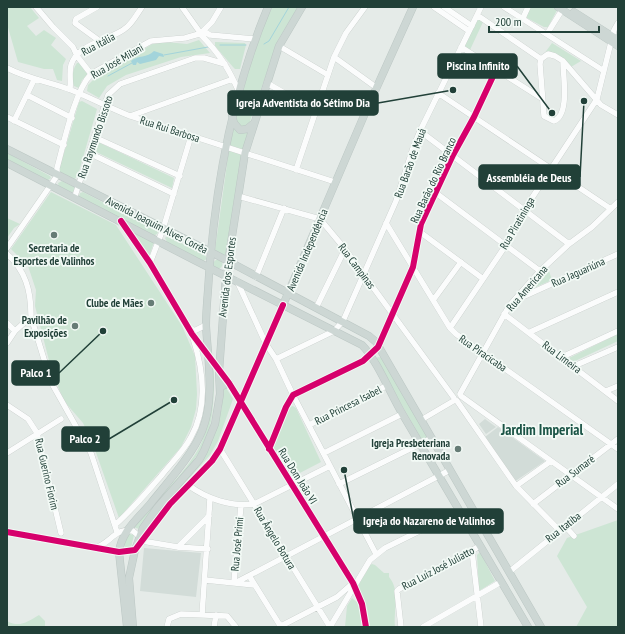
<svg xmlns="http://www.w3.org/2000/svg" width="625" height="634" font-family="'PT Sans Narrow',sans-serif">
<rect width="100%" height="100%" fill="#e5ebe8"/>
<!-- built -->
<path fill="#d2dcd8" d="M485,419L496,427L486,434L479,424Z
M498,427L545,461L514,482L485,437Z
M144,548L201,553L196,597L140,591Z"/>
<!-- green -->
<path fill="#cde5d4" d="M7,7H30L39,18L27,26L36,36L44,30L56,38L51,45L66,59L63,65L62,81L57,80L53,69H44L18,62L7,24Z
M272,7H298L278,40L251,118L244,147L225,256L216,253L215,250L231,135L257,40Z
M530,7H552L557,10L556,12L548,27H544L527,18L526,15Z
M477,18L483,22L469,52L462,47Z
M199,40L210,53L181,57L126,75L107,86L99,98L87,91L88,85L95,78L154,43L166,42L187,44Z
M215,42L245,43L246,45L240,69H235L233,67L215,46Z
M552,43L581,61L571,67C564,59 556,50 544,54Z
M77,63H81L89,74L82,80L79,88L74,86C72,78 72,70 77,63Z
M82,101L97,109L78,175L74,180L60,175L59,170L79,102Z
M98,142L174,178L172,188L94,151Z
M7,153L50,176L51,178L47,181L7,160Z
M62,181L74,187V193L59,187L58,183Z
M51,192L116,225L182,326L195,356L197,394L196,409L191,427L181,447L119,518L93,444L83,423L64,401L52,372L35,306L36,290L28,266L11,249Z
M83,192L157,230L158,233L154,236L80,198L79,196L80,193Z
M7,218L20,224L14,228L7,238Z
M131,232L154,242L149,257H147Z
M167,236L205,255L207,259L203,261L167,242L165,238Z
M213.5 264a4.5 4.5 0 1 1 9 0a4.5 4.5 0 1 1-9 0Z
M549,271L552,280L529,290Z
M618,334V341L573,362L569,358Z
M378,357L382,358L428,436L427,439L421,438L375,359Z
M210,367L214,371C214,389 214,409 210,426C204,451 185,472 169,491C158,503 146,514 139,529L131,526C152,504 199,462 205,432C209,411 208,388 210,367Z
M225,386L233,399L218,441L210,455L161,510L144,531L148,521L180,485L217,423L222,408L221,388Z
M293,406L296,408L321,462L294,476L289,475L273,449L290,407Z
M618,520V627H576L587,607L557,556L567,538Z
M130,534L134,535L131,548L126,549L124,544L127,536Z
M480,552L495,581L479,591L477,555Z
M372,564L375,565L384,573H389V577C401,591 393,611 395,627H370L367,608L357,588C359,579 367,575 368,566Z
M352,598L359,604L362,627H345L347,606Z
M39,615L45,621V627H7V621C20,628 27,622 39,615Z"/>
<!-- water -->
<path fill="#a3d4db" d="M154,51L163,54L164,57L159,56L156,60L140,64L137,62L136,65H133L131,61C138,55 147,58 154,51Z"/>
<g fill="none" stroke-linecap="round" stroke-linejoin="round">
<!-- stream -->
<path stroke="#a3d4db" stroke-width="1" d="M264,44L269,41L289,7
M220,45H246
M164,55L208,47
M108,76L132,63"/>
<defs>
<path id="minor" d="M36,7L53,27L73,47L77,56L91,74
M97,7L76,19L75,23L101,42
M182,7L199,31
M434,7L469,31
M444,7L472,26
M504,7L604,71
M477,15L541,59
M523,18L528,7
M203,31L210,35L254,39
M203,31L212,22L221,7
M547,34L562,10
M201,35C219,53 229,69 239,92
M279,46L328,75
M461,47L541,98
M548,54L555,56L563,61C563,76 570,115 554,121L544,116L540,64L541,59Z
M334,57L377,88
M563,61L601,105L618,115
M7,68C28,79 50,82 71,90C91,98 110,108 130,116L335,182
M267,83L317,112
M70,89C71,81 69,73 71,65C78,42 112,41 127,27C133,22 137,14 142,7
M438,93L611,209
M27,95L72,118
M130,116L233,79
M7,117L64,145
M14,121L34,80
M420,131L569,244
M94,137L180,176
M89,153L174,194
M296,170L334,57L346,33L365,7
M436,193L540,271
M75,196L108,95L120,84L195,58H204L225,64
M238,196L320,219L345,249L454,398
M386,223L450,328L456,334L618,449
M122,224L150,263L192,334L229,383L353,583L362,604L366,627
M420,232L482,278
M7,248L57,176V168C64,143 74,92 91,74L151,41L185,38L199,34
M7,254C25,270 31,290 31,315
M150,263L163,229L191,136
M256,277L284,208
M237,281L266,344L276,359L293,395L376,554
M434,299L461,262
M518,299L618,254
M316,308L345,249
M504,314L618,401
M32,320L51,382L91,453L117,532
M7,323L15,331
M189,327L194,331L206,325
M450,328L506,245L524,210L597,99L614,30L618,23
M530,332L618,292
M7,343L15,331L28,319
M562,357L618,331
M276,359L334,331L343,321L396,201L413,148L420,131L481,7
M574,366L618,347
M606,391L618,386
M460,394L509,306L540,271L569,244L592,227L618,202
M461,396L618,509
M457,401L516,486L559,530
M7,405L28,419L37,433L61,533
M421,420L455,400
M309,425L386,386
M220,449L330,627
M269,449L286,407L293,395L363,361L378,347L413,267L421,224L453,155L474,117L496,70
M7,453L61,419
M324,453L402,414
M339,484L432,438
M188,485C207,499 231,507 254,504L330,466
M516,486L551,461
M533,504L618,439
M115,525C132,510 146,493 161,476C171,463 184,451 191,437C208,407 203,369 193,338
M565,526L574,536
M7,532L119,552L135,550L170,504L212,461L220,449L283,305
M142,541L178,547L208,549
M97,547C110,543 116,527 133,531L141,538
M178,547L209,516
M472,551L481,627
M509,572L618,484
M250,577L281,627
M205,580L254,585
M234,582L241,505
M237,582L450,470
M202,615L210,498
M167,627L169,619L181,614L227,616L236,627
M214,627L216,615
M279,627L337,597L353,583
M330,627L370,560L385,548L460,511
M401,627L397,591L399,589L480,546
M423,627L501,582"/>
<path id="major" d="M558,7L618,46
M574,12L618,40
M232,116L234,123L240,130L247,129L253,124
M7,149L211,252L369,336L376,342L541,627
M7,163L196,261L362,345C377,360 391,395 403,415C445,485 486,556 528,627
M283,305L366,111L413,7
M220,387L229,383
M127,627L119,552C122,530 138,519 151,503C167,483 193,454 202,431C215,399 208,360 206,326C206,314 207,302 208,290C214,193 230,97 268,7
M133,627L129,578L135,550L143,528L157,508L199,460L204,451L215,424L220,394L219,372L226,275L245,153L279,46L302,7"/>
</defs>
<!-- minor casing -->
<use href="#minor" stroke="#c2c8c5" stroke-width="6"/>
<!-- major casing -->
<use href="#major" stroke="#bcc7c4" stroke-width="8"/>
<!-- minor -->
<use href="#minor" stroke="#fbfcfc" stroke-width="5.5"/>
<!-- major -->
<use href="#major" stroke="#cdd7d4" stroke-width="7"/>
<defs>
<path id="cycleway" d="M121,221L150,263L192,334L229,383L353,583L362,604L366,627
M269,449L286,407L293,395L363,361L378,347L413,267L421,224L453,155L474,117L496,70
M7,532L119,552L135,550L170,504L212,461L220,449L283,305"/>
</defs>
<!-- cycleway casing -->
<use href="#cycleway" stroke="#f3faf6" stroke-width="8"/>
<!-- cycleway -->
<use href="#cycleway" stroke="#d6006c" stroke-width="6"/>
</g>
<!-- markers -->
<g fill="#667c76" stroke="#f3faf6" stroke-width="1.5">
<circle cx="54" cy="235" r="4"/>
<circle cx="151" cy="303" r="4"/>
<circle cx="75" cy="326" r="4"/>
<circle cx="458" cy="449" r="4"/>
</g>
<g text-anchor="middle" stroke-width="3.5" stroke-linejoin="round" paint-order="stroke">
<!-- street labels -->
<g font-size="11" fill="#214038" stroke="#f3faf6">
<text transform="translate(98 44) rotate(-28)" y="4">Rua Itália</text>
<text transform="translate(117 61) rotate(-30)" y="4">Rua José Milani</text>
<text transform="translate(170 129) rotate(18)" y="4">Rua Rui Barbosa</text>
<text transform="translate(95 137) rotate(-71)" y="4">Rua Raymundo Bissoto</text>
<text transform="translate(410 163) rotate(-70)" y="4">Rua Barão de Mauá</text>
<text transform="translate(433 180) rotate(-65)" y="4">Rua Barão do Rio Branco</text>
<text transform="translate(517 223) rotate(-60)" y="4">Rua Piratininga</text>
<text transform="translate(157 225) rotate(27)" y="4">Avenida Joaquim Alves Corrêa</text>
<text transform="translate(307 250) rotate(-67)" y="4">Avenida Independência</text>
<text transform="translate(357 266) rotate(53)" y="4">Rua Campinas</text>
<text transform="translate(578 272) rotate(-24)" y="4">Rua Jaguariúna</text>
<text transform="translate(227 277) rotate(-83)" y="4">Avenida dos Esportes</text>
<text transform="translate(527 288) rotate(-49)" y="4">Rua Americana</text>
<text transform="translate(483 353) rotate(35)" y="4">Rua Piracicaba</text>
<text transform="translate(562 357) rotate(37)" y="4">Rua Limeira</text>
<text transform="translate(348 405) rotate(-27)" y="4">Rua Princesa Isabel</text>
<text transform="translate(575 471) rotate(-37)" y="4">Rua Sumaré</text>
<text transform="translate(47 474) rotate(77)" y="4">Rua Guerino Fiorim</text>
<text transform="translate(298 476) rotate(58)" y="4">Rua Dom João VI</text>
<text transform="translate(563 527) rotate(-38)" y="4">Rua Itatiba</text>
<text transform="translate(275 538) rotate(59)" y="4">Rua Ângelo Botura</text>
<text transform="translate(237 544) rotate(-85)" y="4">Rua José Primi</text>
<text transform="translate(438 568) rotate(-28)" y="4">Rua Luiz José Juliatto</text>
</g>
<!-- poi labels -->
<g font-size="11" font-weight="bold" fill="#214038" stroke="#f3faf6" text-anchor="end">
<text x="54" y="252" text-anchor="middle">Secretaria de<tspan x="54" dy="13">Esportes de Valinhos</tspan></text>
<text x="143" y="307">Clube de Mães</text>
<text x="67" y="324">Pavilhão de<tspan x="67" dy="13">Exposições</tspan></text>
<text x="450" y="447">Igreja Presbeteriana<tspan x="450" dy="13">Renovada</tspan></text>
</g>
<!-- district labels -->
<g font-size="15" font-weight="bold" fill="#1b5446" stroke="#f3faf6">
<text x="542" y="435">Jardim Imperial</text>
</g>
</g>
<!-- callouts -->
<path fill="none" stroke="#214038" stroke-width="1.5" d="M552 113L517 66M453 90L378 103M584 101L580 177M103 331L59 373M174 400L109 439M344 470L354 521"/>
<g fill="#214038" stroke="#f3faf6" stroke-width="1.5">
<circle cx="552" cy="113" r="4"/>
<circle cx="453" cy="90" r="4"/>
<circle cx="584" cy="101" r="4"/>
<circle cx="103" cy="331" r="4"/>
<circle cx="174" cy="400" r="4"/>
<circle cx="344" cy="470" r="4"/>
</g>
<g fill="#214038" stroke="#214038" stroke-width="1.5">
<rect x="438" y="54" width="79" height="24" rx="4"/>
<rect x="228" y="91" width="150" height="24" rx="4"/>
<rect x="479" y="165" width="101" height="24" rx="4"/>
<rect x="12" y="361" width="47" height="24" rx="4"/>
<rect x="62" y="427" width="47" height="24" rx="4"/>
<rect x="354" y="509" width="149" height="24" rx="4"/>
</g>
<g font-size="12" text-anchor="middle" font-weight="bold" fill="#fff">
<text x="478" y="70">Piscina Infinito</text>
<text x="303" y="107">Igreja Adventista do Sétimo Dia</text>
<text x="529" y="182">Assembléia de Deus</text>
<text x="36" y="377">Palco 1</text>
<text x="85" y="443">Palco 2</text>
<text x="429" y="525">Igreja do Nazareno de Valinhos</text>
</g>
<!-- border -->
<rect width="625" height="634" fill="none" stroke="#214038" stroke-width="16"/>
<!-- scale -->
<path d="M489 26v6h110v-6" fill="none" stroke="#214038" stroke-width="2"/>
<text x="495" y="26" font-size="12" fill="#214038" stroke="#f3faf6" stroke-width="3" paint-order="stroke">200 m</text>
</svg>
